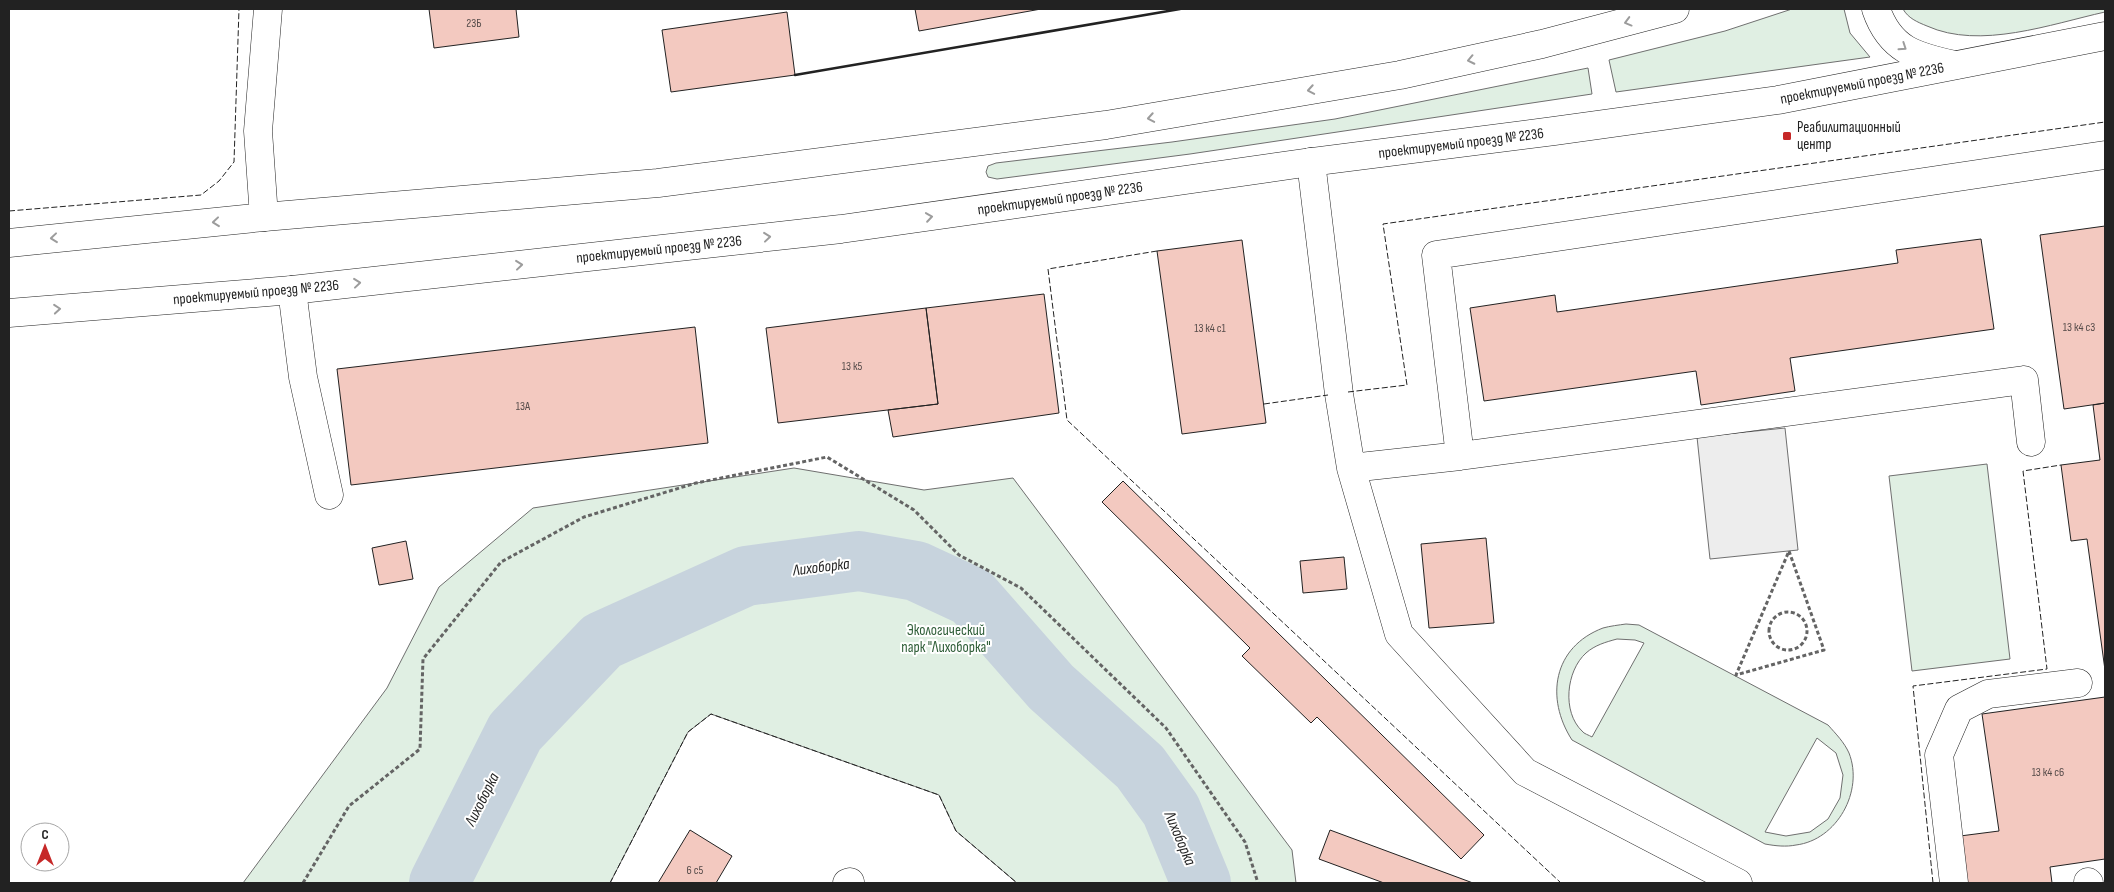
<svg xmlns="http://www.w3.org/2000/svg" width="2114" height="892" font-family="'Sofia Sans Condensed',sans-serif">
<rect width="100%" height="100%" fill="#fff"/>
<!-- green -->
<path fill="#e0efe3" stroke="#6f6f6f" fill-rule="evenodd" d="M1792,9H1844L1850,33L1870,57L1616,92L1609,60L1725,31Z
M1903,9H2105V12C2051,24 1980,50 1927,26C1917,22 1908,18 1903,9Z
M1588,68L1592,94L1190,154L997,179L988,177L986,172L988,166L996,163L1172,142L1335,119Z
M1987,464L2010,659L1912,671L1889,476Z
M794,468L924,490L1013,478L1292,850L1296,883H1017L956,831L939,795L711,714L688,732L610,883H243L387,688L439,587L533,508Z
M1626,624L1639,625L1828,725C1836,734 1844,742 1849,753C1864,791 1837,840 1796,845C1786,847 1776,846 1765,844L1572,740C1545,698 1553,647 1603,628C1610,626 1619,625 1626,624ZM1617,639L1635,640L1644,643L1592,737C1589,735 1584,734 1582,731C1562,712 1566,671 1586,653C1595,645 1606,642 1617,639ZM1817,738L1836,753L1843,775L1840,798L1828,819L1810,832L1786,836L1765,832Z"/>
<!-- parking -->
<path fill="#ededed" stroke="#6f6f6f" d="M1785,428L1798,550L1710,559L1697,437Z"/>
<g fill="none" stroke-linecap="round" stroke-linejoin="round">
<!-- river -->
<path stroke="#c7d3dd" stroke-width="60" d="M439,883L515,732L602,641L746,576L859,561L916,571L972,597L1051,687L1140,767L1171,810L1201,883"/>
</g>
<!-- building -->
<path fill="#f3c9c0" stroke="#222" d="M429,9H516L519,37L434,48Z
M915,9H1041L919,31Z
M787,12L795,75L671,92L662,30Z
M2105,226V403L2064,409L2040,235Z
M1981,239L1994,329L1790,358L1795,391L1701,405L1696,371L1484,401L1470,308L1555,295L1557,312L1898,263L1896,250Z
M1242,240L1266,423L1182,434L1157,251Z
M1044,294L1059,413L893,437L888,410L938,404L926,308Z
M926,308L938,404L778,423L766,328Z
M695,327L708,443L351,485L337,369Z
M2105,403V670L2087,539L2071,541L2061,465L2100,460L2093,405Z
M1123,481L1484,835L1461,859L1317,717L1311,723L1242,656L1250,648L1102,502Z
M1486,538L1494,623L1429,628L1421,544Z
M406,541L413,579L379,585L372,548Z
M1344,557L1347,589L1303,593L1300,561Z
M2105,697V859L2050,867L2052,883H1967L1960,836L1999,831L1982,714Z
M690,830L732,856L716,883H658Z
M1330,830L1473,883H1384L1319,859Z"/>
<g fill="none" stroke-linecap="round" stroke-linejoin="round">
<defs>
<path id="minor" d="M1876,9C1890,50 1916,57 1955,65
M1311,162L1339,394L1351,468L1399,634L1525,772L1738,883
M264,217L258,131L268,9
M292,290L303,377L329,495
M2031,442L2024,380L1460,456L1436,255L2105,155
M1351,468L1460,456
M2088,882L2089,883
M847,883L850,882
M1954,883L1939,755L1959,709L1988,694L2078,683"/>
<path id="major" d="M9,243L264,217L658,183L1106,125L1400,75L1542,44L1675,9
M9,313L292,290L841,229L1311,162L1554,131L1778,100L2105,36"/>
</defs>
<!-- minor casing -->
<use href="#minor" stroke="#222" stroke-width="29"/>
<!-- major casing -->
<use href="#major" stroke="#222" stroke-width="29"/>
<!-- path -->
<path stroke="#646464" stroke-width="3" stroke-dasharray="4 2.5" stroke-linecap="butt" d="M1789,551L1824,650L1736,675Z
M1769 631a19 19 0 1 1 38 0a19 19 0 1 1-38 0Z
M303,883L349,806L420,749L423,659L501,562L584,517L696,483L827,457L914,510L959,555L1021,588L1166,728L1245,842L1258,883"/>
<!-- minor -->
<use href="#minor" stroke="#fff" stroke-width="28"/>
<!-- major -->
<use href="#major" stroke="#fff" stroke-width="28"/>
<!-- fence -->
<path stroke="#222" stroke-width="1" stroke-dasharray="6 2.5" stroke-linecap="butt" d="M9,211L201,195L219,181L234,162L239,9
M1157,251L1048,269L1067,420L1561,883
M1348,392L1407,385L1383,224L2105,122
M1264,404L1328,395
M610,883L688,732L711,714L939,795L956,831L1017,883
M1933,883L1913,686L2047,669L2023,471L2061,465"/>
<!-- wall -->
<path stroke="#222" stroke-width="2.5" d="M795,75L1180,9"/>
</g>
<!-- one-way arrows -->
<defs><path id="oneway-chevron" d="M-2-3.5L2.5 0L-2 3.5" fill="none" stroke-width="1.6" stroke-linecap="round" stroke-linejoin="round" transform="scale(1.25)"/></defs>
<g stroke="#9c9c9c">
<use href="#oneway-chevron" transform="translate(1628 22) rotate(165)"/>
<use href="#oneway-chevron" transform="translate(1903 47) rotate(34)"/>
<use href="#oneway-chevron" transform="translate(1471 60) rotate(168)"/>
<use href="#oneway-chevron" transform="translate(1311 90) rotate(170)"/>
<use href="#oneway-chevron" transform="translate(1151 118) rotate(170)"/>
<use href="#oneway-chevron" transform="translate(929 217) rotate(-8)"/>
<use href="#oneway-chevron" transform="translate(216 222) rotate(174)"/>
<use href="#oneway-chevron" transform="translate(767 237) rotate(-6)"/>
<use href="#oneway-chevron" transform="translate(54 238) rotate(174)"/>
<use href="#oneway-chevron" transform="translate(519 265) rotate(-6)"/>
<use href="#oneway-chevron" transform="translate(357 283) rotate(-6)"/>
<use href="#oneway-chevron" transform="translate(57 309) rotate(-5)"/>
</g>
<!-- markers -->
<rect fill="#c62828" stroke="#fff" stroke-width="2" x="1782" y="131" width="10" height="10" rx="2.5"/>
<g text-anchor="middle" stroke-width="4" stroke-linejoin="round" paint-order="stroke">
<!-- number labels -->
<g font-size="12" fill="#564c4a">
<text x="474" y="27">23Б</text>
<text x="2079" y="331">13 к4 с3</text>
<text x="1210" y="332">13 к4 с1</text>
<text x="852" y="370">13 к5</text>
<text x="523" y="410">13А</text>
<text x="2048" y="776">13 к4 с6</text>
<text x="695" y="874">6 с5</text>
</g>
<!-- street labels -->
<g font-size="15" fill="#222" stroke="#fff">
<text transform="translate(1862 83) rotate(-11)" y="5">проектируемый проезд № 2236</text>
<text transform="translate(1461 143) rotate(-7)" y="5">проектируемый проезд № 2236</text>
<text transform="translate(1060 198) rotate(-8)" y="5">проектируемый проезд № 2236</text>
<text transform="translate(659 249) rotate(-6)" y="5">проектируемый проезд № 2236</text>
<text transform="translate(256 292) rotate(-5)" y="5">проектируемый проезд № 2236</text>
</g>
<!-- poi labels -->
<g font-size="15" fill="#222" stroke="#fff" text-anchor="start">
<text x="1797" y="132">Реабилитационный<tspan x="1797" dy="17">центр</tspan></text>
</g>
<!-- park labels -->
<g font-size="15" fill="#2f5e38" stroke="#fff">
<text x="946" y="635">Экологический<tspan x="946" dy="17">парк "Лихоборка"</tspan></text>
</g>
<!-- water labels -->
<g font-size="16" font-style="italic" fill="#222" stroke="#fff">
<text transform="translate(821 566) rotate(-7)" y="6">Лихоборка</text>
<text transform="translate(481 799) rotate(-63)" y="6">Лихоборка</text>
<text transform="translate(1181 838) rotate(67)" y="6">Лихоборка</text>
</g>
</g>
<!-- border -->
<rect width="2114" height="892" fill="none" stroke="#222222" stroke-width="20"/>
<!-- north arrow -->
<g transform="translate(45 847)"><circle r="24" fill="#ffffff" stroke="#a7a7a7"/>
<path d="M0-4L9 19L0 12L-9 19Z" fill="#c62828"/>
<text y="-8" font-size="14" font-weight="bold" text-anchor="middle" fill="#222222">С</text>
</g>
</svg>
